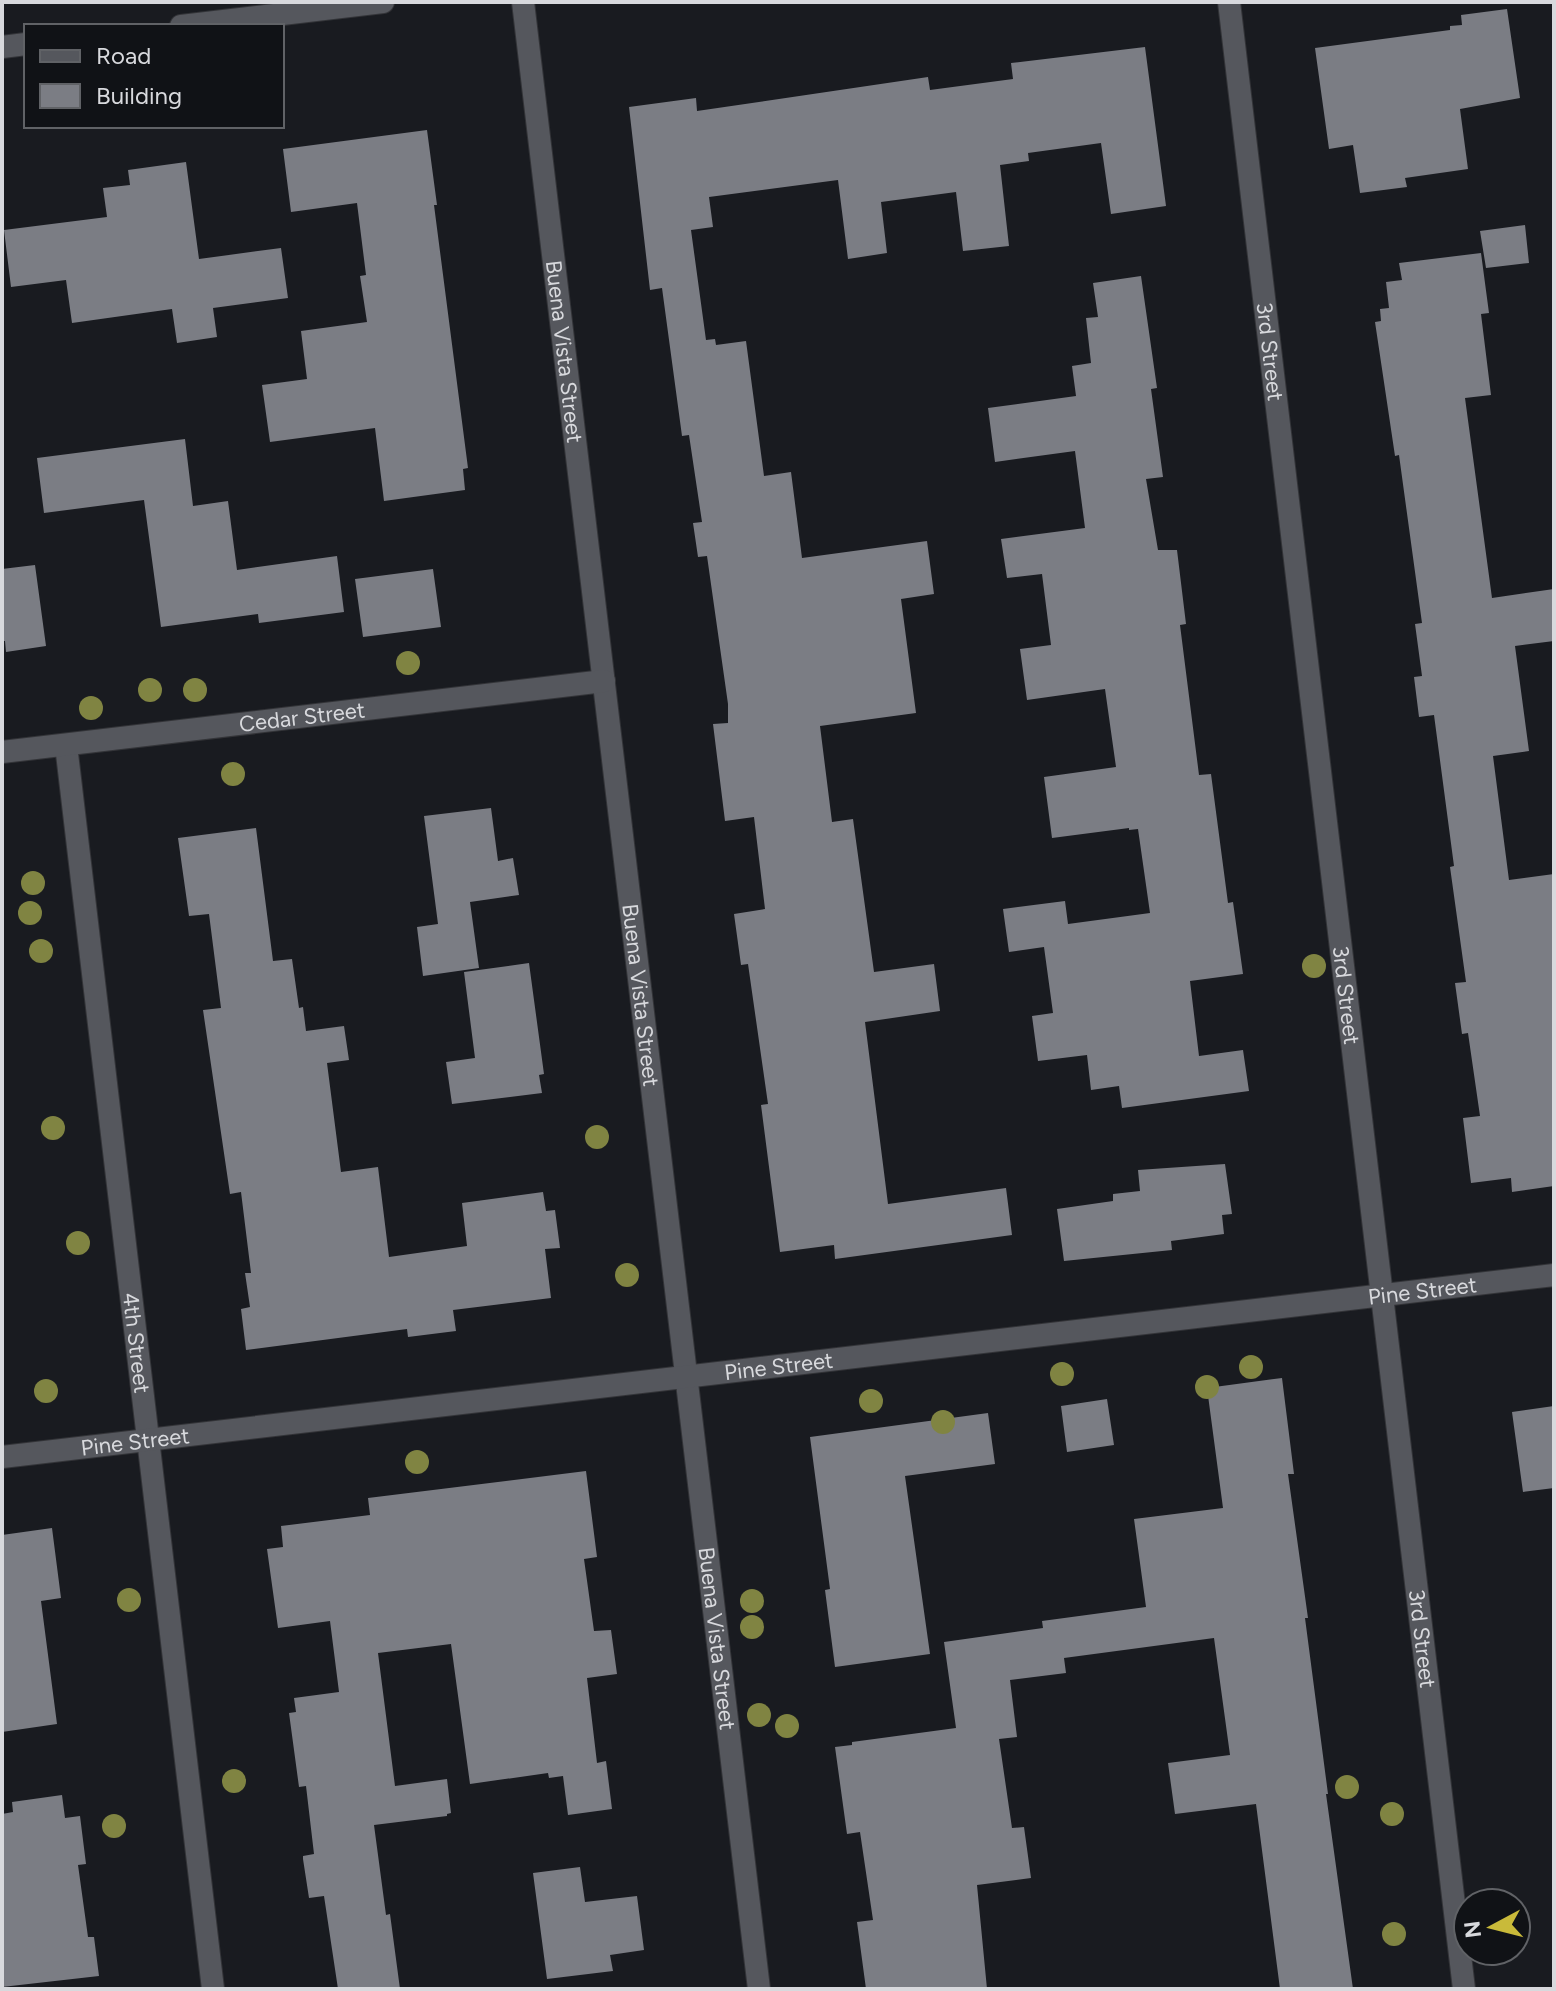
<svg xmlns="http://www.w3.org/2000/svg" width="1556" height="1991" font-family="Figtree,sans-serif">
<rect width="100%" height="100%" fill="#191b20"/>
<!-- building -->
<path fill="#7b7d84" d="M1507,9L1520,98L1460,109L1468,169L1405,178L1407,187L1360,193L1353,145L1329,149L1315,48L1450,30V26L1462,25L1461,15Z
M1145,47L1166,206L1111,214L1101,143L1028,153L1029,161L1000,165L1009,246L963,251L956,192L881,202L887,253L848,259L838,180L709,197L713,227L691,230L706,340L715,339L716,345L746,341L764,476L791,472L802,558L927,541L934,594L901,599L916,713L820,726L832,822L853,819L874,972L934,964L940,1011L865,1022L888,1204L1006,1188L1012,1235L835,1259L834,1245L780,1252L761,1105L768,1104L748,964L741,965L734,914L765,909L754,817L725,821L713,724L728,723V704L707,556L698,557L693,523L702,522L689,435L682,436L662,288L650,290L629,107L696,98L697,111L928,77L930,90L1013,79L1011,63Z
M427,130L437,205H434L468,468L463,469L465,490L384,501L375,428L270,442L262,385L307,379L301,331L367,322L360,276L366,275L357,203L291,212L283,149Z
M186,162L199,259L281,248L288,298L213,308L217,337L177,343L172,309L72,323L66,280L11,287L4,230L107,217L103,188L130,185L128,170Z
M1525,225L1529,263L1486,268L1480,231Z
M1481,253L1489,313L1481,314L1491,395L1465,398L1492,598L1554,589V641L1515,646L1529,751L1493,756L1509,880L1554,874V1186L1512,1192L1511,1178L1471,1183L1463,1118L1480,1116L1468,1033L1462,1034L1455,983L1466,982L1450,867L1454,866L1434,715L1419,717L1414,677L1422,676L1415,624L1422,623L1399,455L1395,456L1375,322L1381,321L1380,309L1389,308L1386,282L1402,280L1399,263Z
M1141,276L1157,388L1151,389L1163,477L1146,479L1158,550H1177L1186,624L1180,625L1199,775L1211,774L1228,903L1233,902L1243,974L1190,981L1199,1056L1243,1050L1249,1091L1122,1108L1119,1086L1091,1090L1087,1055L1038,1061L1032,1016L1053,1013L1044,947L1009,952L1003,909L1065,901L1068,924L1150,913L1138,829L1129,830V828L1052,838L1044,777L1116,767L1105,689L1027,700L1020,649L1051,645L1042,574L1007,578L1001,539L1085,528L1075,451L995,462L988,408L1076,396L1072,366L1091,363L1086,318L1098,317L1093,283Z
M185,439L193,506L228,501L237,570L337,556L344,612L259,623L258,614L161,627L144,500L44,513L37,458Z
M35,565L46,646L6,652L5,641H2V569Z
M433,569L441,627L363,637L355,579Z
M491,808L498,861L513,858L519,895L470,902L479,968L423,976L417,927L438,924L424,816Z
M256,828L273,961L292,959L299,1008L303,1007L306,1031L344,1026L349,1060L327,1063L341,1172L378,1167L389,1257L467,1246L462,1203L543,1192L546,1211L555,1210L560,1248L545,1249L551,1298L453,1310L456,1331L408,1337L407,1329L246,1350L241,1309L250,1307L245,1273H251L241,1192L230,1194L203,1010L221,1008L209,914L189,916L178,838Z
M529,963L544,1074L539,1075L542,1093L452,1104L446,1062L475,1058L464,972Z
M1225,1164L1232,1214L1222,1215L1224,1234L1171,1241L1172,1250L1064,1261L1057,1209L1113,1201V1194L1140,1191L1138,1170Z
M1282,1378L1294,1474H1288L1308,1618H1305L1328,1794H1326L1353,1989H1280L1256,1804L1175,1814L1168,1763L1230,1755L1214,1638L1064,1658L1066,1673L1010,1680L1017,1737L999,1739L1012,1828L1024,1827L1031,1878L977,1885L987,1989H866L857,1922L873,1920L860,1832L847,1834L835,1747L852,1745V1742L956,1728L944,1642L1043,1628L1042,1621L1146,1607L1134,1519L1223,1508L1207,1388Z
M1107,1399L1114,1445L1067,1452L1061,1406Z
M1554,1406V1488L1523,1492L1512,1412Z
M988,1413L995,1464L905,1476L930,1654L835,1667L825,1590L830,1589L810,1437Z
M586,1471L597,1557L584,1559L594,1631L611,1630L617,1674L587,1678L597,1763L606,1761L612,1809L568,1815L563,1776L549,1778L548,1773L470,1784L451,1644L378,1653L395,1786L447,1779L451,1813L447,1814V1816L374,1825L386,1915L390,1914L400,1989H338L324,1896L309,1898L303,1859V1856L314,1854L306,1786L299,1787L289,1713L296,1712L294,1698L339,1692L330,1621L278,1628L267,1549L283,1547L281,1526L370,1515L368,1498Z
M52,1528L61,1598L41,1601L57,1724L2,1732V1535Z
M62,1795L65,1818L80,1816L86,1864L78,1865L88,1937H94L99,1976L2,1987V1814L13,1812L12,1802Z
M580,1867L585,1902L637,1896L644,1950L610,1955L613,1971L547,1979L533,1873Z"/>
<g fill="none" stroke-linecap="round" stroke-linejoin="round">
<defs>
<g id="minor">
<path id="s1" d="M523,2L759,1989"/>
<path id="s2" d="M1229,2L1464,1989"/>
<path id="s3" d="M66,745L213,1989"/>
<path id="s4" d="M2,752L604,681"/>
<path id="s5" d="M2,1457L1554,1275"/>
</g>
<path id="tertiary" d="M181,26L383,2
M2,47L26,44"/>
</defs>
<!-- minor casing -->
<use href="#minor" stroke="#333438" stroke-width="24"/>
<!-- tertiary casing -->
<use href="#tertiary" stroke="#333438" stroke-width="24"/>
<!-- minor -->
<use href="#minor" stroke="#55575d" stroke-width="22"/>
<!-- tertiary -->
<use href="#tertiary" stroke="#55575d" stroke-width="22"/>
</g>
<!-- trees -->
<g fill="#808442">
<circle cx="408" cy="663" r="12"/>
<circle cx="150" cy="690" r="12"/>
<circle cx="195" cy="690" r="12"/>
<circle cx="91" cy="708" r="12"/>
<circle cx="233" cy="774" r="12"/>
<circle cx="33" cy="883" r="12"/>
<circle cx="30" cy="913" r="12"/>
<circle cx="41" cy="951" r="12"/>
<circle cx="1314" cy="966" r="12"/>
<circle cx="53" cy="1128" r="12"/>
<circle cx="597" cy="1137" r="12"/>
<circle cx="78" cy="1243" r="12"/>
<circle cx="627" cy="1275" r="12"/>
<circle cx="1251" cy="1367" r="12"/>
<circle cx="1062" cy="1374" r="12"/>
<circle cx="1207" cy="1387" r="12"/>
<circle cx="46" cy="1391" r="12"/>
<circle cx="871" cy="1401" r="12"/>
<circle cx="943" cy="1422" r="12"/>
<circle cx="417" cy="1462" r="12"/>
<circle cx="129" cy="1600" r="12"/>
<circle cx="752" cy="1601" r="12"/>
<circle cx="752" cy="1627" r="12"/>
<circle cx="759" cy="1715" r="12"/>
<circle cx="787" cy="1726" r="12"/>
<circle cx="234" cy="1781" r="12"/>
<circle cx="1347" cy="1787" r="12"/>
<circle cx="1392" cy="1814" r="12"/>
<circle cx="114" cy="1826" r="12"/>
<circle cx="1394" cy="1934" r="12"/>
</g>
<g text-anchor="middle" stroke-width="8" stroke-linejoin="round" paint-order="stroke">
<!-- street labels -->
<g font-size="22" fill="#d8d9dd" stroke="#101216">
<text dy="8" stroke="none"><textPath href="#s1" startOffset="352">Buena Vista Street</textPath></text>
<text dy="8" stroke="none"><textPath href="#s2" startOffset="352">3rd Street</textPath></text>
<text dy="8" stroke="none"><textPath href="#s4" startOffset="302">Cedar Street</textPath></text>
<text dy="8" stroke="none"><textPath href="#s1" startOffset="1000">Buena Vista Street</textPath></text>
<text dy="8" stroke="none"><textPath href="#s2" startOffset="1000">3rd Street</textPath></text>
<text dy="8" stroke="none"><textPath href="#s5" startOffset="1430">Pine Street</textPath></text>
<text dy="8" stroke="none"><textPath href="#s3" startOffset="602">4th Street</textPath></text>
<text dy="8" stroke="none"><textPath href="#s5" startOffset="782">Pine Street</textPath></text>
<text dy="8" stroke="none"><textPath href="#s5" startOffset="134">Pine Street</textPath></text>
<text dy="8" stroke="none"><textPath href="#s1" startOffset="1648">Buena Vista Street</textPath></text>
<text dy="8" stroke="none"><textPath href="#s2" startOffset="1648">3rd Street</textPath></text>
</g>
</g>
<!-- border -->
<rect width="1556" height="1991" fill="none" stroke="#d8d9dd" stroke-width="8"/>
<!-- legend -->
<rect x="24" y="24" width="260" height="104" fill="#101216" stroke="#606266" stroke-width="2"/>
<rect x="40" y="50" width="40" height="12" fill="#55575d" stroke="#606266" stroke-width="2"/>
<text x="96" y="64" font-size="24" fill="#d8d9dd">Road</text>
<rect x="40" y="84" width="40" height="24" fill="#7b7d84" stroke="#606266" stroke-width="2"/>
<text x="96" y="104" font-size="24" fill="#d8d9dd">Building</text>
<!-- north arrow -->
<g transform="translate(1492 1927) rotate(263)"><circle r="38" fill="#101216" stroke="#606266" stroke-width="2"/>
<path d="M0-6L14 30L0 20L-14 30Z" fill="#c9ba3a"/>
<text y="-12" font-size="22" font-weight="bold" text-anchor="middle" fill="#d8d9dd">N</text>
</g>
</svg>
